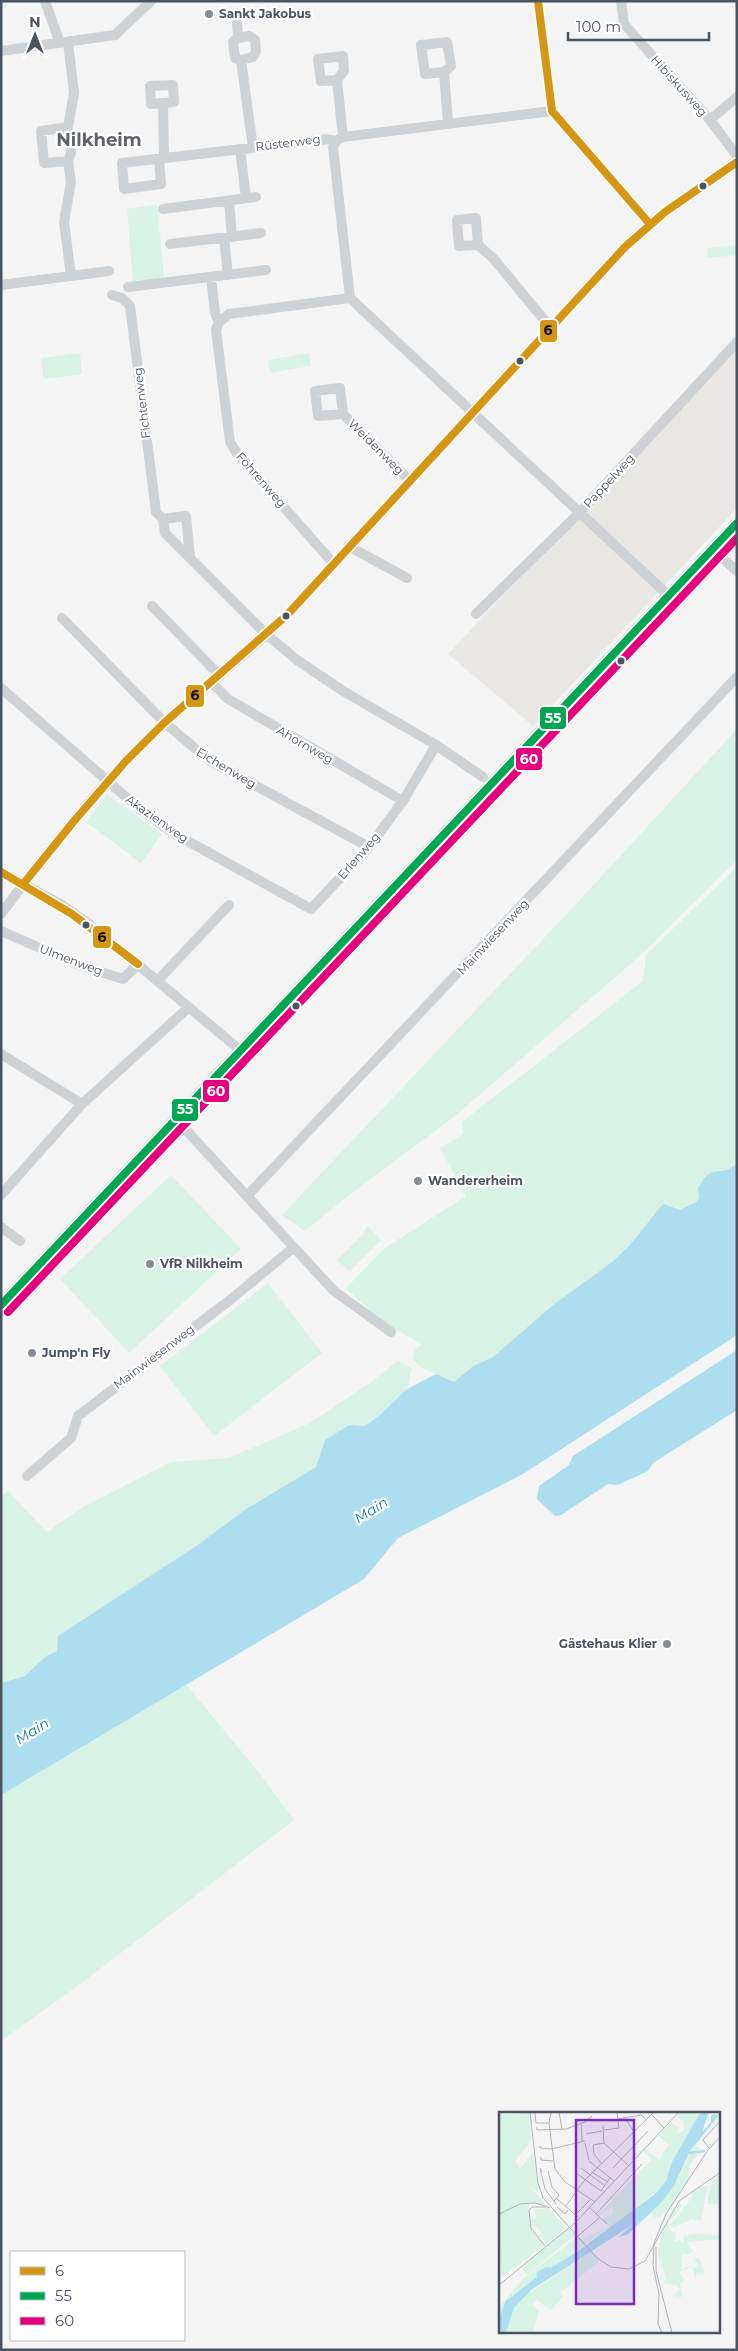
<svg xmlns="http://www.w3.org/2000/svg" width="738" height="2351" font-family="Montserrat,sans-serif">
<rect width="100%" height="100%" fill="#f4f4f4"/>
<!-- commercial -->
<path fill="#e8e7e3" d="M737,348V508L533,726L448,654Z"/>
<!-- green -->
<path fill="#d8f2e5" d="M157,204L164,278L133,281L127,209Z
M737,245V255L708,258L707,248Z
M80,353L82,374L44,379L41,358Z
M309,353L310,366L270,373L268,360Z
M737,729V860L643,953L454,1117L353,1192L305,1231L282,1215L579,901Z
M107,794L162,834L141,863L86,822Z
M737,867V1164L727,1170H720L696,1202L681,1210L669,1205L654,1215L629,1246L612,1262L553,1305L493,1357L473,1366L454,1382L422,1368L412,1358L415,1350L422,1344L382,1322L346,1288L385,1248L466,1196L440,1148L463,1134L462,1122L643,981L646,955Z
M171,1175L241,1249L129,1353L60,1279Z
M367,1225L381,1240L350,1271L337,1260L364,1233Z
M268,1283L322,1353L214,1436L160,1366Z
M397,1361L412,1368L407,1389L380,1415L365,1426L349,1425L325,1440L316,1467L246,1509L199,1544L58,1636L57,1651L46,1656L25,1676L1,1683V1497L8,1491L47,1532L83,1507L171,1462L229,1458L310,1423L370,1383Z
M186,1684L260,1774L294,1820L79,1985L1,2041V1795Z"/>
<!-- water -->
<path fill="#addef0" d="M737,1164V1335L523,1474L398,1538L364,1579L1,1795V1683L25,1676L46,1656L57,1651L58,1636L199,1544L246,1509L316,1467L325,1440L349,1425L365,1426L380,1415L407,1389L436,1374L454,1382L473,1366L493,1357L553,1305L612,1262L629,1246L662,1205L665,1204L680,1210L696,1202L699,1198L698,1188L705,1177L712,1172L727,1170Z
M737,1350V1410L653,1463L648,1471L618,1485L608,1484L561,1515L555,1516L537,1499L539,1486L569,1465L573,1456Z"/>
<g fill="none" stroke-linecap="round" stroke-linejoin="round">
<!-- minor -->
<path stroke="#cfd2d5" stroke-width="10" d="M45,1L60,43
M538,1L552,111
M621,1L624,24L710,120L737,156
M237,23L238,38L233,42L235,58L241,60L253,148
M238,38L249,36L255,40L256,51L253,57L241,60
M68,42L74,93L68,127L71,153L68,161L71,182L64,222L71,276
M1,51L115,35L151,1
M444,72L425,74L421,45L447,42L451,66L444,72L448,123
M337,80L321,81L318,59L343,56L344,71L337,80L343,137
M173,85L174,102L151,104L150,86Z
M163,103L164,158
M552,111L343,137L336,141L333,147L350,298L668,595
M552,111L649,223
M710,120L737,97
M68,127L41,131L44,163L68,161
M240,149L246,198
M159,159L161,184L124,189L122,163L328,139L336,141
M229,201L232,237
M163,209L256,197
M224,238L228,275
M170,244L261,233
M478,245L476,218L457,220L459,246L478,245L493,258L550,327
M211,277L215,313L219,322
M1,285L109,271
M128,287L266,270
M112,295L122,298L130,306L156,512L163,519
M343,414L318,416L315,391L340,388L343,414L409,480
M348,546L407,578
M712,549L737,571
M190,556L186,516L163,519L165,533L267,635L297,660L343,691L436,745L483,777
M333,563L238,455L230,442L216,330L219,322L229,314L350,298
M152,606L220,676
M476,614L579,513L737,342
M62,618L165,723L210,761L369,847
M212,683L228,699L403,801
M1,688L142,811L175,834L311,909L369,847L403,801L436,745
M1,872L62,905L88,923L240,1050
M1,914C51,847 102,781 164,724C204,686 248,654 287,615L625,247C659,213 698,189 737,162
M1,931L79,965L123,979L138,964
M158,980L229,905
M1,1054L82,1104
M176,1119L334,1291L391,1332
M1,1195L82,1104L188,1008
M247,1196L737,677
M1,1227L20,1241
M27,1476L71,1438L78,1416L230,1300L293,1248"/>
<!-- major -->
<path stroke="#cbcfd2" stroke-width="12" d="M1,1305L737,523"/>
<defs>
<path id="bus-1" d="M538,1L552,111
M552,111L649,223
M1,872L72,914L138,964
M24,883L74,821L126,761L164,723L287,615L625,247L665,212L737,162"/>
<path id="bus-2" d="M1,1305L737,523"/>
<path id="bus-3" d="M8,1312L737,538"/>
</defs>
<!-- bus-1 casing -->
<use href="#bus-1" stroke="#fff" stroke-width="11"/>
<!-- bus-2 casing -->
<use href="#bus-2" stroke="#fff" stroke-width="11"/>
<!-- bus-3 casing -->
<use href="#bus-3" stroke="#fff" stroke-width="11"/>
<!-- bus-1 -->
<use href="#bus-1" stroke="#d49613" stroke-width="8"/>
<!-- bus-2 -->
<use href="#bus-2" stroke="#00a651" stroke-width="8"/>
<!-- bus-3 -->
<use href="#bus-3" stroke="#e5007d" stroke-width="8"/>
</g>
<!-- markers -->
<g fill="#868c94" stroke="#fff" stroke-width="2">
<circle cx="209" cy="14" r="5"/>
<circle cx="418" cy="1181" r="5"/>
<circle cx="150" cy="1264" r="5"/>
<circle cx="32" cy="1353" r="5"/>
<circle cx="667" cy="1644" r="5"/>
</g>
<g fill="#4a5461" stroke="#fff" stroke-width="2">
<circle cx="703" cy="186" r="4.5"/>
<circle cx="520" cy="361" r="4.5"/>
<circle cx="286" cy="616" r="4.5"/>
<circle cx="621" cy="661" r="4.5"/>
<circle cx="86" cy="925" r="4.5"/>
<circle cx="296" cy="1006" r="4.5"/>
</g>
<g text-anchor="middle" stroke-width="4.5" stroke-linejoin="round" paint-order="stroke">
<!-- poi labels -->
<g font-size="12" font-weight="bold" fill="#4a5461" stroke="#fff" text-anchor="start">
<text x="219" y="18">Sankt Jakobus</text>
<text x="428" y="1185">Wandererheim</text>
<text x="160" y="1268">VfR Nilkheim</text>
<text x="42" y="1357">Jump'n Fly</text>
<text x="657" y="1648" text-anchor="end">Gästehaus Klier</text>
</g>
<!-- street labels -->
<g font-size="12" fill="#4a5461" stroke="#fff">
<text transform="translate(679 86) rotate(48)" y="4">Hibiskusweg</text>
<text transform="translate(288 143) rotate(-7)" y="4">Rüsterweg</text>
<text transform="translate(142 403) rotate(-97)" y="4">Fichtenweg</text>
<text transform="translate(376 447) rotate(45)" y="4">Weidenweg</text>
<text transform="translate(261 480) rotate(49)" y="4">Föhrenweg</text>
<text transform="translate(609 481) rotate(-47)" y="4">Pappelweg</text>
<text transform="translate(305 745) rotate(30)" y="4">Ahornweg</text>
<text transform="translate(226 768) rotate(31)" y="4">Eichenweg</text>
<text transform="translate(157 819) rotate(35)" y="4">Akazienweg</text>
<text transform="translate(359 856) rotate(-49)" y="4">Erlenweg</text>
<text transform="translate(493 937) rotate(-47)" y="4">Mainwiesenweg</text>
<text transform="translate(71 960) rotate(21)" y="4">Ulmenweg</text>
<text transform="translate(154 1357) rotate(-37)" y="4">Mainwiesenweg</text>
</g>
<!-- water labels -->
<g font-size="14" font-style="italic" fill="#097fac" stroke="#fff">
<text transform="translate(371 1510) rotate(-32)" y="5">Main</text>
<text transform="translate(32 1731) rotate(-32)" y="5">Main</text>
</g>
<!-- district labels -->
<g font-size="18" font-weight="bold" fill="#5f6268" stroke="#fff">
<text x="99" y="146">Nilkheim</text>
</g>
</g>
<!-- overview -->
<g transform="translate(499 2112)">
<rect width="221" height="221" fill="#f4f4f4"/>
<path d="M0,0L4,3L30,0L32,29L16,49L21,57L34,40L41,81L32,76L47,93L30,91V108L37,107L36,97L49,96L68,116L47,132L44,124L39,125L43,122L37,114L31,115L45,134L2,165ZM181,0H203L173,50L167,71L116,114L110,115L53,156L37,161L40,163L7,193L0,208L2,193L26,165L78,125L81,128L109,115L104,107L114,102L113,95L99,103L153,47L144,40L146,37L160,47L170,33L159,24L172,10L180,16L177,22L185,19V10L177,4ZM196,33L202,38L191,53L188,71L169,98L160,106L155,105L152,100L175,74ZM221,61V92H208L212,71ZM209,73L202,109L193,107L175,116L172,113L195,82L191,80ZM181,90L183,94L169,111L171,119L177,121L175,130L181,128L184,131L185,122L187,125L192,122L222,123L221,127L188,130L194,139L188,143L183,141V156L195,154L180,160L185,168L181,171L184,184L182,185L175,184L180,177L178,173L164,171L167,166L158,139L166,113ZM70,117L76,123L28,163L22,155ZM92,140L100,150L62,180L64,184L52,198L38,188L33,193L40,199L34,221H7L15,196L24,185ZM200,146L206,162L213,161L199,163L198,161L196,168L194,156L198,155L199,151L195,147Z" fill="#d8f2e5"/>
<path d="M210,0L203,20L212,10V3L221,2L191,39L175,74L161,92L128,123L119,125L135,112L32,178L15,196L7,221H0V208L6,190L38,165L37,161L47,155L52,156L79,139L156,82L167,69L173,50L201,1Z" fill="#addef0"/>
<path fill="none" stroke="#addef0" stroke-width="2.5" d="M190,41L206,39"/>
<path fill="none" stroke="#b0b4b9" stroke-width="1" d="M31,0L39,71L44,86L98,146L112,155L130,157L146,149L180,89L222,60M36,0L37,11H50M52,0L50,11L56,57L66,70L96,90M60,0L63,17M118,0L120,16M153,3L165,16M126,6L135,20M119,7L142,3L148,8M82,11L83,29M104,14L105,31L130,54M38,15V18L67,17L86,10L93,4M105,18L120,16M87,22L103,19M86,31L90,48M41,34V36L52,37L86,29M210,36L204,28L222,8M42,45V48L54,49M90,49L115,69M103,52L95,42L94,33L105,31M82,56L106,74M114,56L149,19M49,59L53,75L60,83L55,89M43,60L41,56L46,77L57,92M77,61L102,79L111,66M94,61L109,70M58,87L79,105M58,95L66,102L69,98M66,95L85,69L155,0M91,96L108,112M0,102L21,92L37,91L51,96M97,102L143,52M76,103L92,87M79,124L100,106M46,134L32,116L30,98L33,95H47M157,135V159L173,221M0,173L76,111L180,0M163,221L159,212L160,182L154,154L155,131L167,102L209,38L222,24"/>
<path fill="#7b2cbf" fill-opacity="0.15" stroke="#7b2cbf" stroke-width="2.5" d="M77,8H135V192H77Z"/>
<rect width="221" height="221" fill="none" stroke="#4a5461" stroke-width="2.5"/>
</g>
<g stroke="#fff" stroke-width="2">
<rect x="539" y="319" width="19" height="24" rx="5" fill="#d49613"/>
<rect x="185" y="684" width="20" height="24" rx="5" fill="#d49613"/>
<rect x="539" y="706" width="28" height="24" rx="5" fill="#00a651"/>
<rect x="515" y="747" width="28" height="24" rx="5" fill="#e5007d"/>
<rect x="92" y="925" width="20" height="24" rx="5" fill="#d49613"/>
<rect x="202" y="1079" width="28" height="24" rx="5" fill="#e5007d"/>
<rect x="171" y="1098" width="28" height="24" rx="5" fill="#00a651"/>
</g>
<g font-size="14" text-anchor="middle" font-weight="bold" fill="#fff">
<text x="553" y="723">55</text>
<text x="529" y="764">60</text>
<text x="216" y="1096">60</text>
<text x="185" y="1114">55</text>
</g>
<g font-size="14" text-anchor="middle" font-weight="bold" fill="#111">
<text x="548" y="335">6</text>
<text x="195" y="700">6</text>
<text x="102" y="942">6</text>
</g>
<!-- border -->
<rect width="738" height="2351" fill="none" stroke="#4a5461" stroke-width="5"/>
<!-- legend -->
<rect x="10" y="2251" width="175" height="90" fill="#ffffff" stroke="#b7bbc0"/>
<rect x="20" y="2267" width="25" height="8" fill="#d49613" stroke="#b7bbc0"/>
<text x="55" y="2276" font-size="15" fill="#4a5461">6</text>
<rect x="20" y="2292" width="25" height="8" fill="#00a651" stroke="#b7bbc0"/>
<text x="55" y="2301" font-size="15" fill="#4a5461">55</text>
<rect x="20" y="2317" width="25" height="8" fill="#e5007d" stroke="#b7bbc0"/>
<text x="55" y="2326" font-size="15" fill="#4a5461">60</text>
<!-- north arrow -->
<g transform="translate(35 35)" stroke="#ffffff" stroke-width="4" paint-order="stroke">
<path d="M0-4L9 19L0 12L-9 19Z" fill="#4a5461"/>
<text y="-8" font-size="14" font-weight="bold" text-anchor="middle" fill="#4a5461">N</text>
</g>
<!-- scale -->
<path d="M568 32v8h141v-8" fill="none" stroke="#4a5461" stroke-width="2.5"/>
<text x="576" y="32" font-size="15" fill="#4a5461" stroke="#ffffff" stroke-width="4" paint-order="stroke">100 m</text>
</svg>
